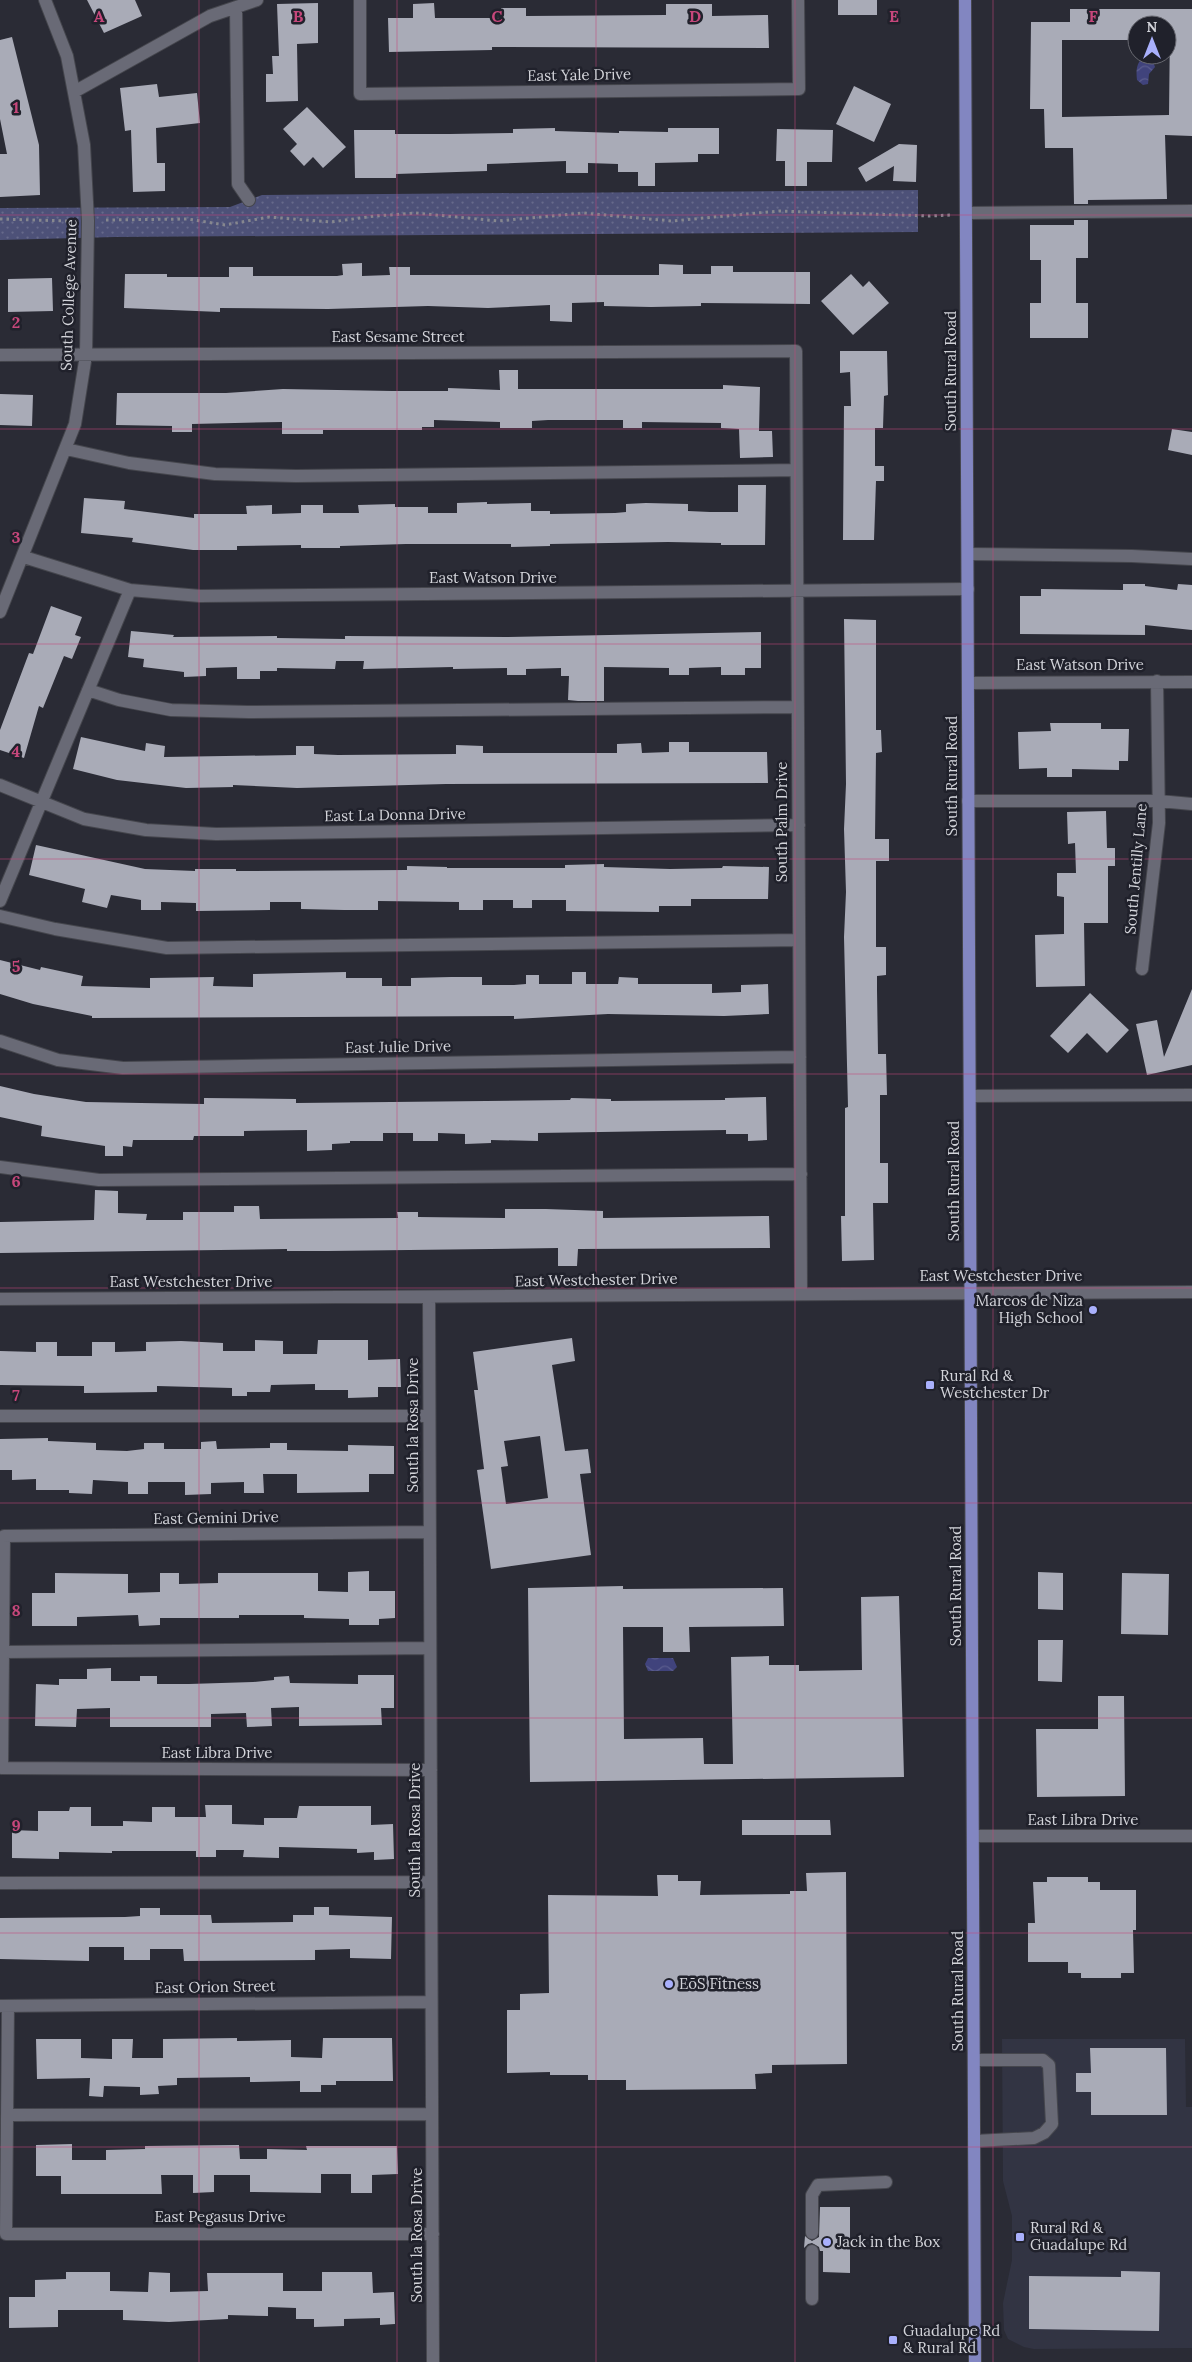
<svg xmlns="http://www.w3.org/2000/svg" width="1192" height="2362" font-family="Lora,serif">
<defs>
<pattern id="grass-dots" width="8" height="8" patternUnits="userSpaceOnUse" patternTransform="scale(1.25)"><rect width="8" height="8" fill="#4d5178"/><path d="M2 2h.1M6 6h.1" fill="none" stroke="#66698b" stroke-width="1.8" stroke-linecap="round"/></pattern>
<pattern id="water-waves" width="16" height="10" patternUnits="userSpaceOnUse" patternTransform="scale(1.25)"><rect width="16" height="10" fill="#40437c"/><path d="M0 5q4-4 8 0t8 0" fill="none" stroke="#5b5d8e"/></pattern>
</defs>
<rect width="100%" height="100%" fill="#2a2b35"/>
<!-- built -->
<path fill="#323443" d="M1002,2039H1185L1186,2107H1192V2348L1034,2349L1024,2347L1008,2339L1004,2330L1003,2303L1012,2260V2216L1003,2181Z"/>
<!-- grass -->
<path fill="url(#grass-dots)" d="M918,190V232L115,237L0,240V208L230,207L262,195Z"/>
<!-- water -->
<path fill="url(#water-waves)" d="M1144,57L1152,59L1155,67L1149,74L1148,84L1143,85L1137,80C1136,72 1136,62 1144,57Z
M648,1658H673L677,1667L673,1671H648L645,1664Z"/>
<!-- building -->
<path fill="#a9abb7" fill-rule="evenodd" d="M87,0H135L142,16L104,33Z
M838,0H877V15H838Z
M318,3V43L297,44L298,101L266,102V74H273L272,56H279L277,4Z
M434,3L435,18H501V8H526V16L666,15V4H712V16L768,15L769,48L492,47V50L389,52L388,18H413V4Z
M1070,9H1192V136L1165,135L1167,199L1088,200V204H1074L1073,148H1045L1044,109H1030L1031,22H1070ZM1137,25H1170L1169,115L1062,117V40H1137Z
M12,37L39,145L40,195L0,197V154H7L0,119V40Z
M157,84L159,97L197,93L200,123L156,128L157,163H165V191L133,192L131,130L125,131L120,88Z
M854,86L891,104L874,142L836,124Z
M307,107L346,147L323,168L313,157L304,166L290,151L297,144L283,129Z
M555,128V131L619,133V131L668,132V128H719V154H698V162L655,163V186H638V172H618V164L588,163V173H566V161L487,164V171L396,174V178H355L354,130H395V134H450L513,133V129Z
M777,129L833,130L832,162H807V186H785V161H776Z
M899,144L917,145L916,182L893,181L894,166L866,182L858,168Z
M1074,220H1088V258H1076V303H1088V338H1030V303H1041V260H1030V225H1074Z
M362,263V276L390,275L389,267H410V275H659V264L683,265V274H711V266H733V272H810V304L701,303V306L651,307L604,306V302L572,303V322L550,321V305L488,308L428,306L328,309L220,308V312L124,308L125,274H167V277H229V267H253V276H337L343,275L342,264Z
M851,274L863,287L869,281L889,303L853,335L821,301Z
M52,278L53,311L8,312V279Z
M840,351H887L888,395L884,396L883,428H875V466H884V481H876L874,540H843L844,406H851L850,372L840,373Z
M499,370H518V389H723V385L760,387L759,431H772L773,457L740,458L739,429L721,428V423L642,422V428H623V420H548L532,421V428H500V422L434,420V427H422V430H323V434H282V422L192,424V432H172V426L116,425L117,393H226L283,389L392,391H448V388L500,390Z
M0,394L33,395L32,426L0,425Z
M1172,429L1192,432V455L1168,450Z
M738,485H766L765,545H721V543L668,542L550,544V546L511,547V544H406L340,546V548H301V545L237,546V550H193L132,542L133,538L81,533L84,498L125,501L124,509L194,518V514H247L246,506L272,505V514L301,513V505H323V513H359L358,505L395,504V507H428V513H457V503L487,502V504L531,503V511H550V514L615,513L626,512V504L646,503L688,504V511L710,512H738Z
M1123,584H1145V586L1177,590L1178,584L1192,585V630L1145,625V635L1020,634V596H1041V589L1123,590Z
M51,606L82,617L75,635L81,637L72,659L64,656L43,708L39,706L24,758L0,750V730L29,653L33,654Z
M844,619L876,620V730H881L882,752L876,753L875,839H889V861H876V947H886V975L877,976V990L878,1054H886L887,1095H880V1163H888V1203H873L874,1260L842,1261L841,1216H845V1108L848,1107L844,937L846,892L844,829L846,784Z
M131,631L174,635L173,637L277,636V638L345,639V636L506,637L761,632V668H745V675H721V667L689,668V675H669V668L604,667V701H578L568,700L569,676H561V668L526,669V675H507V668L453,669V667L363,669L364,661H336L335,669L277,668V671H260V679H237V667L206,668V676L184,677V672L143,667L144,659L128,657Z
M1050,723H1101V729H1129L1128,761H1119V770L1072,769V777H1047V768L1019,769L1018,732L1051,731Z
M81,737L145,751L146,743L165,746L164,757L296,755V746H314V754L338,755L456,754V745L483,746V753H617V744L641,743L642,753L669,752V742H689V752H767L768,783L446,784L297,788L233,785V787L186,788L117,780L73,769Z
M1106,811L1107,848H1115V866H1108V923H1084L1085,986L1036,987L1035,935L1064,934V897L1057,896V873H1076L1075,843L1068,844L1067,812Z
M36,845L145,869L195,871V869H236V871L407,870V866L447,867V868H565V865L604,864V867L670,869L722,868L723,866L769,867L768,899H691V906H659V912L566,911V900H532V908H513V900H483V910H459V902L378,901V910H344L301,909V902H270V910L196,911V903L161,902V910H141V900L111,895L107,908L82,902L85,889L29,875Z
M0,960L40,970L41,967L83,976L81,986L150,988V978L214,977L213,986L253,987V974L346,972V978H382V986H411V978L451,977H482V985H514L526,984V975H539V984H572V972H586V984H618L619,977L638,978V984H712V993L741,992V985L768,984L769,1014L724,1016L608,1014L514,1019V1016L92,1018V1016L33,1004L0,994Z
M1192,989V1065L1147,1075L1136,1024L1157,1020L1164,1057Z
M1090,993L1129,1030L1107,1053L1087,1033L1068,1053L1050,1036Z
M0,1086L34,1094L86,1102L141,1103L204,1104V1098L296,1099V1103L570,1100L571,1098L611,1099V1101L725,1100V1098L766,1097L767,1140L748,1141V1134H726V1130L538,1133V1141L491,1140V1143L465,1144V1134L438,1133V1141H413V1133H383V1141H350V1143L332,1144V1150L307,1151V1130L244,1131V1136H194L193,1140H133L132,1147L123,1146V1156H105V1146L41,1136L42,1126L0,1117Z
M95,1190L118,1191V1213L147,1214L146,1220H183V1212H234V1206H259L260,1219L398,1218L397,1212H418V1217L505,1218V1209H546L603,1211V1218L769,1216L770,1248L578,1249L577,1266H558V1248L328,1251H287V1249L0,1253V1222L94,1220Z
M572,1338L575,1361L552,1365L565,1451L588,1449L591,1473L580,1474L591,1555L491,1569L477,1470L484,1469L474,1390H478L473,1352ZM540,1436L548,1498L506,1504L501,1467L508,1466L504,1441Z
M255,1340L283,1341V1354H317L318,1340H368V1360L400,1359L401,1387H378V1397L348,1398V1390H315V1384L271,1385L270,1392H247V1396H232V1388L157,1386V1392L84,1393V1386L0,1385V1351L36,1352V1342H57V1356H92V1342H115V1352L146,1351V1342L181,1341L223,1343V1351H255Z
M48,1438V1441L96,1443V1450L127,1451L144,1449V1443H164V1449H201V1442L216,1441L217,1449L270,1448V1443H287V1450L348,1451V1445L394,1446V1474H369V1492L297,1493V1474H263L264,1493H244V1482L211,1483V1494L185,1495V1482H148V1494H128V1482L93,1480L92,1494L69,1493V1490H36V1479L12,1480V1470H0V1439Z
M369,1571V1591H395V1618L379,1619V1625H349V1619L304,1618V1615H239V1618H160V1625L139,1626L138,1615L77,1617V1626H32V1593H55V1573L128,1574V1593L160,1592V1573H179V1584L218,1583V1573H318V1591L348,1592V1572Z
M1038,1572L1063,1573V1610L1038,1609Z
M1122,1573L1169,1574L1168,1635L1121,1634Z
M623,1586V1589L783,1588L784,1626L689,1627L690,1652H663V1627H623L624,1739L703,1738L704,1764H733L731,1657L769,1656V1665H799V1671L862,1670L861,1597L899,1596L904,1777L530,1782L528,1588Z
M1038,1640H1063L1062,1682L1038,1681Z
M111,1668V1681H140V1676H157V1684H189L253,1682L274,1680V1677L289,1676L290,1683L358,1684V1675H394V1708H381L382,1725L299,1726V1707L271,1708L272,1726L247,1727L246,1713L211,1714V1727H110V1708L77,1709L76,1727L35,1726L36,1684L59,1685V1679H87V1669Z
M1098,1696H1124L1125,1796L1037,1797L1036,1729H1098Z
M205,1805H232V1824L264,1825V1818H297L299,1806H371V1825L393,1824L394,1859L374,1860V1852L357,1853V1849L279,1847V1858L243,1857L244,1850H216V1857H196V1851H112V1853L59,1852V1859L12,1858V1830L38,1831V1811H69L70,1807H91V1826H123V1821L152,1822V1807H175V1817H206Z
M742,1820H830L831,1835H742Z
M846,1872L847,2064L772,2065V2073L755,2074L756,2089L626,2090V2080H588V2075H550V2072L507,2073V2010H520V1994L549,1993L548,1895L658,1896L657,1875H678V1881H701L700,1895L790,1894V1891H807L806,1873Z
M1047,1877H1088V1882H1100V1890H1136V1930H1133L1134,1973H1121V1978H1081V1973H1068V1962H1028V1923H1035L1033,1882H1047Z
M314,1907H329V1915L392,1917L391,1959L350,1958V1949L315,1950V1960L184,1961L183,1949H150V1960H124V1947H89V1961L0,1959V1918L125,1917L140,1916V1908H160V1915H211L212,1923L293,1922V1915H314Z
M237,2038V2041L291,2040V2057L322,2058L323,2038H392L393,2081H336V2085H321V2092H300V2081L250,2082V2077L177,2078V2085L158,2086L159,2094L140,2095V2087L104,2086L103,2097L89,2096L90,2078L37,2079L36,2039H81V2058L112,2059V2039H133L132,2058H163V2039Z
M1090,2048H1166L1167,2115H1091V2092H1076V2073H1091Z
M72,2144V2160H106V2150L145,2149V2146L239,2145L240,2159H267V2149L307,2150L306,2146H397L398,2174L372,2175V2193H351V2174H321V2193L250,2192V2175H214V2192L193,2193V2175H161L162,2194H61V2176H36V2145Z
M820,2207H850V2273L823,2272V2251H820L819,2247L812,2243L808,2244L804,2248L805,2236L812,2241L819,2237Z
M1121,2271L1160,2272L1159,2331L1029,2329V2276L1121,2277Z
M66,2272H110V2291L148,2292L149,2272L170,2273V2292L208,2291L207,2273H283V2291H322V2272H372L373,2293L394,2292L395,2324L380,2325V2318L344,2319V2326L314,2327V2319H296V2308L268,2307V2316L228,2315V2319L169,2322L123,2320V2310H58V2327L9,2328V2297H35V2280L66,2279Z"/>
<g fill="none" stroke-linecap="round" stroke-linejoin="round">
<defs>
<path id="minor" d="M360,0V94L799,89L798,0
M236,7L238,184L249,200
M74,92L210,16L257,0
M966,213L1192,211
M0,355L796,351L801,1293
M66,449L129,463L215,474L296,476L796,470
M968,554L1132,556L1192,559
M24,557L130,590L200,596L968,589
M0,612L75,424L86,355L88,221L84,145L67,56L45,0
M968,683L1192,682
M88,690L119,700L171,710L248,712L798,707
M0,785L84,819L146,830L216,834L799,825
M968,801H1159L1192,804
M0,901L130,590
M0,916L55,929L167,948L799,940
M1142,969L1159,823L1157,681
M0,1041L58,1060L123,1068L800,1057
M970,1096L1192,1095
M0,1167L99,1180L801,1174
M429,1298L433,2362
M0,1299L1192,1292
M0,1416H429
M429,1532L4,1536L2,1768L431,1770
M3,1652L430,1648
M974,1836H1192
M0,1883L431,1882
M0,2006L431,2002
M8,2006L6,2234H433
M975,2060H1043L1049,2065L1052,2124L1044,2133L1034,2138L975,2141
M7,2115L432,2114
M812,2233V2195L818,2185L886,2182
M812,2251V2299"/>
<path id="major" d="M965,0L975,2362"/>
</defs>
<!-- minor casing -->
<use href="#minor" stroke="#45464d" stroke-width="14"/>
<!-- major casing -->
<use href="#major" stroke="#45464d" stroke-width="14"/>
<!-- path -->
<path stroke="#86878f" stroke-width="3" stroke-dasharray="2.5 4" stroke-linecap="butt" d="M0,219L68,221
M106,220L188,219L225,225L269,217L331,222L375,216L416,213L498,221L583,213L672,221L779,211L930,216L951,215"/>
<!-- minor -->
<use href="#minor" stroke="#696a76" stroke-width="12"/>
<!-- major -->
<use href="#major" stroke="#8286c1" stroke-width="12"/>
</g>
<!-- grid -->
<path fill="none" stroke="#c6477b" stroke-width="1" stroke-opacity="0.55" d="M199,0V2362M397,0V2362M596,0V2362M795,0V2362M993,0V2362M0,215H1192M0,429H1192M0,644H1192M0,859H1192M0,1074H1192M0,1288H1192M0,1503H1192M0,1718H1192M0,1933H1192M0,2147H1192"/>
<!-- markers -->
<g fill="#a9b0fc" stroke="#20212b" stroke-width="2">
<circle cx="1093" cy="1310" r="5"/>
<rect x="925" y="1380" width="10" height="10" rx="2.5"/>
<circle cx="669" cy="1984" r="5"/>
<rect x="1015" y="2232" width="10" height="10" rx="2.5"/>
<circle cx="827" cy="2242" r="5"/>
<rect x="888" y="2335" width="10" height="10" rx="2.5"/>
</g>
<g text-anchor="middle" stroke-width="5" stroke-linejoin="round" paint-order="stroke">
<!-- street labels -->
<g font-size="15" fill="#d3d4da" stroke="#20212b">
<text transform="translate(579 75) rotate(-1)" y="5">East Yale Drive</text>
<text transform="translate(69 295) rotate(-88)" y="5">South College Avenue</text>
<text x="398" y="342">East Sesame Street</text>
<text transform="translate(951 371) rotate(-90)" y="5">South Rural Road</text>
<text x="493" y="583">East Watson Drive</text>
<text x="1080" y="670">East Watson Drive</text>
<text transform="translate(952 776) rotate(-90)" y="5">South Rural Road</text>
<text transform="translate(395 815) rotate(-1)" y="5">East La Donna Drive</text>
<text transform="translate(782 822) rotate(-90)" y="5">South Palm Drive</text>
<text transform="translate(1136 869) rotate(-85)" y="5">South Jentilly Lane</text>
<text transform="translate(398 1047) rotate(-1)" y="5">East Julie Drive</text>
<text transform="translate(954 1181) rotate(-90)" y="5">South Rural Road</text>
<text x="1001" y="1281">East Westchester Drive</text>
<text transform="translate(596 1280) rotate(-1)" y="5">East Westchester Drive</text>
<text x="191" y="1287">East Westchester Drive</text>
<text transform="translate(413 1425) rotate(-90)" y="5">South la Rosa Drive</text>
<text transform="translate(216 1518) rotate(-1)" y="5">East Gemini Drive</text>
<text transform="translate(956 1586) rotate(-90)" y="5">South Rural Road</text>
<text x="217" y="1758">East Libra Drive</text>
<text x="1083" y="1825">East Libra Drive</text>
<text transform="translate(415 1830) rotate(-90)" y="5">South la Rosa Drive</text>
<text transform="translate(215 1987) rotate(-1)" y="5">East Orion Street</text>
<text transform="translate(958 1991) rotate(-90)" y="5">South Rural Road</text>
<text x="220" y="2222">East Pegasus Drive</text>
<text transform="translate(417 2235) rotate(-90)" y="5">South la Rosa Drive</text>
</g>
<!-- poi labels -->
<g font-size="15" fill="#d3d4da" stroke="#20212b" text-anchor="start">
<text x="1083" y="1306" text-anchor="end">Marcos de Niza<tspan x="1083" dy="17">High School</tspan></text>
<text x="940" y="1381">Rural Rd &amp;<tspan x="940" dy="17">Westchester Dr</tspan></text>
<text x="679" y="1989">EōS Fitness</text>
<text x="1030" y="2233">Rural Rd &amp;<tspan x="1030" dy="17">Guadalupe Rd</tspan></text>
<text x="837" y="2247">Jack in the Box</text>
<text x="903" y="2336">Guadalupe Rd<tspan x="903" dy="17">&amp; Rural Rd</tspan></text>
</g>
</g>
<g font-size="16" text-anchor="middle" font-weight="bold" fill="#c6477b" stroke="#20212b" stroke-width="5" stroke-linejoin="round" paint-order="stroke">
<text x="99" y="22">A</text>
<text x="298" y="22">B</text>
<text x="497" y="22">C</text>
<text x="695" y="22">D</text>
<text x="894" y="22">E</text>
<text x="1093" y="22">F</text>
<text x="16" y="113">1</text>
<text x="16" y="328">2</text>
<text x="16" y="543">3</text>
<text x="16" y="757">4</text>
<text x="16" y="972">5</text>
<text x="16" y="1187">6</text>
<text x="16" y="1401">7</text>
<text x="16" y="1616">8</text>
<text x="16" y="1831">9</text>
</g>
<!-- north arrow -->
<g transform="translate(1152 40)"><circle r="24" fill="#20212b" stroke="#686971"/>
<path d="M0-4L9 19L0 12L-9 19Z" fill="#a9b0fc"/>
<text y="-8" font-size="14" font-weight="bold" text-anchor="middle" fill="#d3d4da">N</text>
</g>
</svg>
